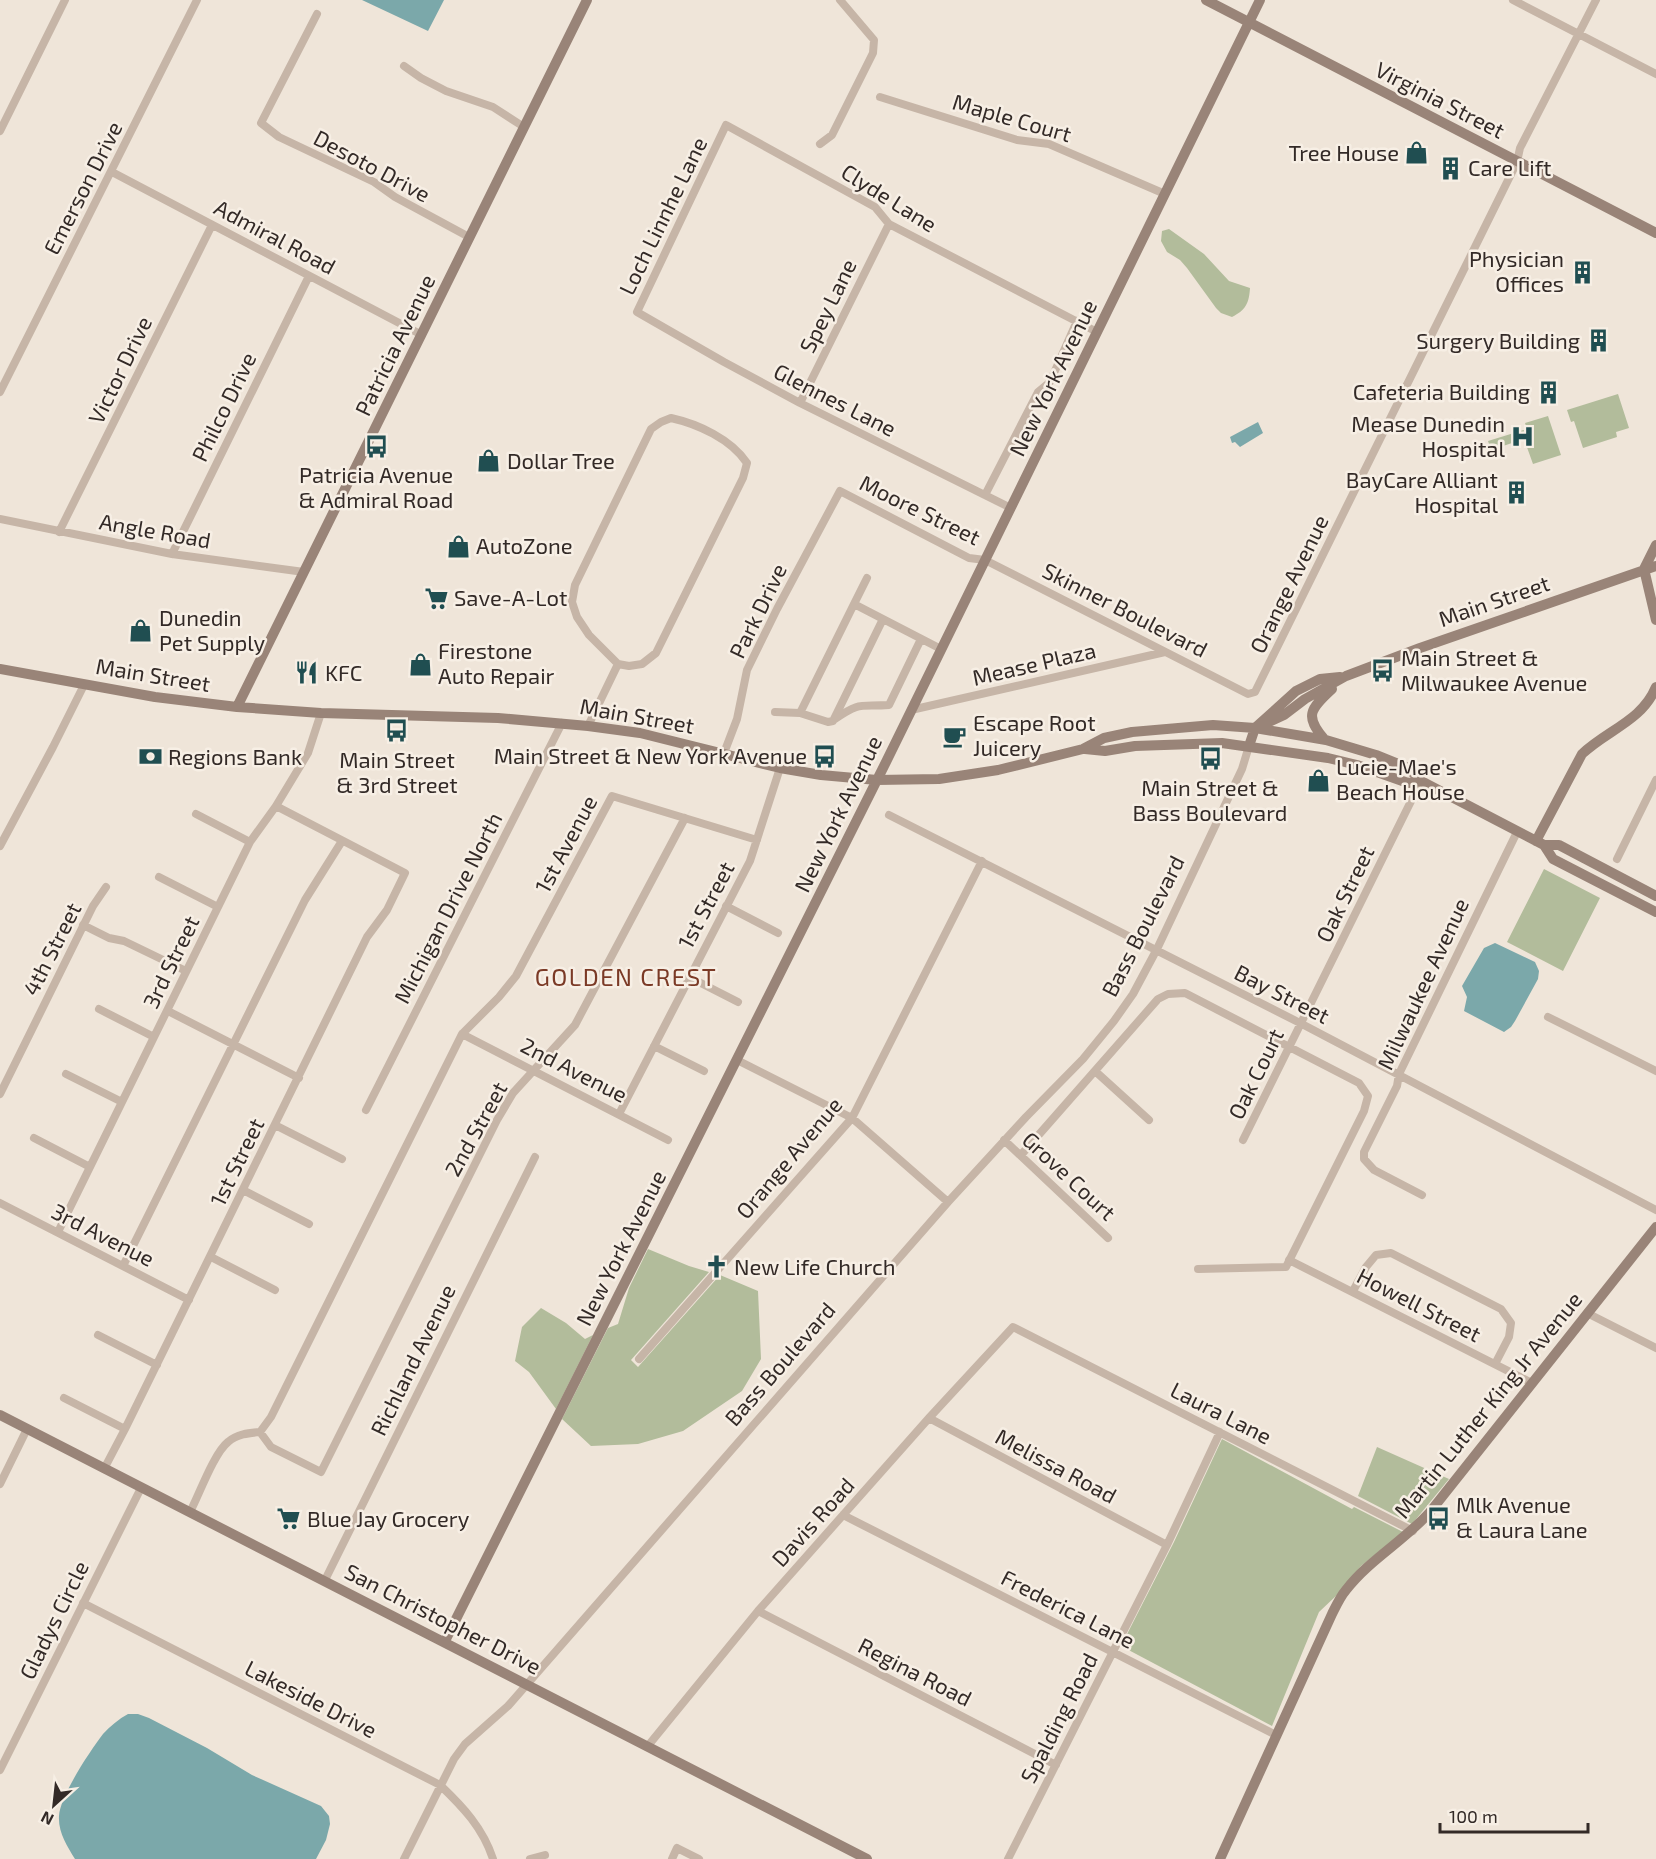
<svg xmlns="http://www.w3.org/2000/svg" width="1656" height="1859" font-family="'Exo 2',sans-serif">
<rect width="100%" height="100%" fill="#efe5d9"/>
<!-- green -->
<path fill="#b2bc9b" d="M1169,229L1204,254L1229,281L1250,288C1249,303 1246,310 1232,317L1221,313L1216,308L1187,268L1180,260L1167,252L1161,241L1162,231Z
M1618,394L1629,428L1616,432L1617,437L1583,448L1574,421L1571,422L1567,410Z
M1548,416L1561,455L1533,464L1524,439L1491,450L1488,441L1527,429L1525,423Z
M1544,869L1600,898L1563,971L1507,942Z
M648,1249L689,1266L709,1272L631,1360L638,1367L720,1275L758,1291L761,1359L742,1391L683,1431L638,1444L591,1446L562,1419L608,1328L618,1324L629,1288Z
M541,1308L566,1323L585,1339L593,1335L556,1409L529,1372L515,1361L522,1327Z
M1222,1439L1352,1509L1354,1507L1403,1532L1361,1566L1337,1595L1319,1612L1272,1726L1121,1646L1174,1542Z
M1377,1447L1449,1479L1412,1524L1358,1496Z"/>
<!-- water -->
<path fill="#7ba8aa" d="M362,0H444L428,31Z
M1258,422L1263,433L1240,447L1235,442L1232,443L1230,437Z
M1495,943L1535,962L1539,971L1538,979L1515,1021L1511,1027L1504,1032L1464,1011L1467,997L1462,986L1484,948Z
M128,1714H138L149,1718L207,1748L252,1775L321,1806L329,1816L330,1824L326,1840L316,1859H75C67,1846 58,1832 59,1816C60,1796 90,1751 103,1734C110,1726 119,1719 128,1714Z"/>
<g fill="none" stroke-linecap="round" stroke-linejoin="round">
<!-- street -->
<path stroke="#c6b5a7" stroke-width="8" d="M1513,0L1656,74
M317,14L261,123L279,137L374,182L395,197L469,237
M404,66L421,78L446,91L493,107L524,127
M880,97L1017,140L1049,144L1165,194
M0,131L65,0
M820,144L832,135L873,53L874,40L840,0
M112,172L422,335
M0,392L197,0
M800,403L889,224
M671,418C698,424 731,439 747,463L743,478L656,653L642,664L629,666L618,664L589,635L577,617L572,602L575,585L651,429L661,422Z
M985,495L1038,392L1050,382L1077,321
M1011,508L800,403L724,362L637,312L726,125L875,207L889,224L1097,332
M0,519L172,554L304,572
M59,532L212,225
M172,554L309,276
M854,604L867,578
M883,619L833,721L828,722L800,713L854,604L941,649
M911,710L1165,652
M775,712L800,713
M835,719C861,701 860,707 889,705L921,639
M588,726L618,664
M724,753L737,719L747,670L777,609L840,491L969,558L985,560L1248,694L1255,692L1517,162L1520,148L1596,0
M196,814L250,842
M889,815L1300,1023L1656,1210
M0,846L53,747L84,685
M1617,859L1656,780
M159,877L218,907
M726,906L778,933
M83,925L109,938L124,941L186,971
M689,977L738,1002
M99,1009L154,1037
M168,1011L299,1078
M1548,1017L1656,1071
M462,1034L668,1140
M654,1046L704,1071
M737,1060L852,1118L948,1202
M1095,1071L1149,1120
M66,1074L122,1102
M0,1094L93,906L106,887
M366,1110L562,723
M619,1114L750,861L780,768
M275,1125L342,1159
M34,1138L90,1167
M1004,1140L1108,1238
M1243,1140L1421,781
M1021,1155L1158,999L1168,994L1185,993L1359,1083L1368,1096L1364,1111L1286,1267L1198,1269
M243,1190L309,1224
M1422,1195L1374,1170L1364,1159V1152L1397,1086L1399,1074L1517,832
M0,1203L189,1300
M58,1232L250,842L276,806L308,753L321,713
M211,1257L275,1290
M1289,1260L1532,1383
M123,1266L305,900L342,841
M1353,1291L1366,1267L1376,1255L1391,1253L1501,1309L1511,1323L1509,1337L1495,1364
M1587,1313L1656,1348
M98,1335L157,1365
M639,1359L852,1118L982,861
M64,1398L125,1429
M929,1418L1167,1545
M260,1432L271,1447L321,1472L497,1120L513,1093L575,1025L685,818
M104,1469L125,1429L367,937L387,910L405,873L276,806
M0,1484L27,1429
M190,1512C199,1495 214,1453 228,1442C237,1434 249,1433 260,1432L271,1417L462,1034L499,997L516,976L612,796L757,840
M843,1515L1276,1735
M325,1580L535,1157
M83,1603L440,1785C463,1807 483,1828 493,1859
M758,1611L1056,1765
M647,1747L758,1611L929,1418L1013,1327L1413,1531
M0,1770L141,1488
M404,1859L454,1759L465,1744L508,1706L948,1202L1026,1117L1083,1059L1114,1021L1133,994L1157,949L1242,769L1249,746
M530,1859L545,1855
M672,1859L677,1848L699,1859
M1008,1859L1167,1545L1220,1432"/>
<!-- secondary -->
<path stroke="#998478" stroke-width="10" d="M1206,0L1656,233
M1656,545L1644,569L1656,620
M0,669L155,697L237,707L321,713L498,718L588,726L640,733L780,768L821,775L877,780L939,779L998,770L1083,749L1104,738L1132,732L1213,725L1255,728L1326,740L1376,755L1408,768L1421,781L1544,845L1553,859L1656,912
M237,707L587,0
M1256,728L1284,715L1305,699L1346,676L1420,648L1656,566
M1325,740C1304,716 1310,709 1332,689
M1249,746L1255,728L1296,691L1320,679L1340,677
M1085,749L1105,751L1135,746L1222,743L1328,758L1357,765L1408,783L1421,781
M1536,841L1582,754C1607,730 1642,721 1656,687
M1544,845H1559L1656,896
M0,1415L867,1859
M445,1641L886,762L1260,0
M1220,1859L1332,1614C1336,1606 1340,1597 1346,1590C1369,1560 1404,1541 1430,1512L1656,1227"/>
</g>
<!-- icons -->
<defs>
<symbol id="shop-bare" viewBox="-9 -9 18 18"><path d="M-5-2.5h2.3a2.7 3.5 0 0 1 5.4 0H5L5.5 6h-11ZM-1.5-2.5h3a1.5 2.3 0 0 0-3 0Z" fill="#204e51" stroke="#f7efe5" stroke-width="2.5" paint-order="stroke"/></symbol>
<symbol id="building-bare" viewBox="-9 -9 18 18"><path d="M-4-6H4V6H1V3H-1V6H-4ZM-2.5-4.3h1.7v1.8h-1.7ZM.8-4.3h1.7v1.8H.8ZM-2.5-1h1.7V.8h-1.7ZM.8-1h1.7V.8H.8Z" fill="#204e51" stroke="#f7efe5" stroke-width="2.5" paint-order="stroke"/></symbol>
<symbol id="hospital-bare" viewBox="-9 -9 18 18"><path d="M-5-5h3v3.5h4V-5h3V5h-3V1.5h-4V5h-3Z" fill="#204e51" stroke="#f7efe5" stroke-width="2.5" paint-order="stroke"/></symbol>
<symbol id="bus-bare" viewBox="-9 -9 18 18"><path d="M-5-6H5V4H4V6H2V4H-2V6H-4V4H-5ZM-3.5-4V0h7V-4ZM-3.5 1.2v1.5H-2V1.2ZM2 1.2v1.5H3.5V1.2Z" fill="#204e51" stroke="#f7efe5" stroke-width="2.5" paint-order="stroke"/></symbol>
<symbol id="supermarket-bare" viewBox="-9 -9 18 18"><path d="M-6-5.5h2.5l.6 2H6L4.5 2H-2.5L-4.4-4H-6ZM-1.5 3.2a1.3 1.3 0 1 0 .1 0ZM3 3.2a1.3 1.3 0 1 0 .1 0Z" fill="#204e51" stroke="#f7efe5" stroke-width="2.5" paint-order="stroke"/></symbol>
<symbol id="restaurant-bare" viewBox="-9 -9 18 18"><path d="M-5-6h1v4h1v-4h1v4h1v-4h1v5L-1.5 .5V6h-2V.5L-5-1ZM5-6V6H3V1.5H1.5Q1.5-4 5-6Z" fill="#204e51" stroke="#f7efe5" stroke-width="2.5" paint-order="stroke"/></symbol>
<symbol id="cafe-bare" viewBox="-9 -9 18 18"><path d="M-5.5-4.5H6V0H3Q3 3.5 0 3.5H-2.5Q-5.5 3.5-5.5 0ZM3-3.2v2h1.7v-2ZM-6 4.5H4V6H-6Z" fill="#204e51" stroke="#f7efe5" stroke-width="2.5" paint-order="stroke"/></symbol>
<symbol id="bank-bare" viewBox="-9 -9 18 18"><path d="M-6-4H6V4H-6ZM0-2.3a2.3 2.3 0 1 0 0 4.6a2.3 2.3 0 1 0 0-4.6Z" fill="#204e51" stroke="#f7efe5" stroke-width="2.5" paint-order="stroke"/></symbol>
<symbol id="church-bare" viewBox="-9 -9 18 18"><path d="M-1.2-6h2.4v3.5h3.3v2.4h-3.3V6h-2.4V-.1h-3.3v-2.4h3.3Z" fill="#204e51" stroke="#f7efe5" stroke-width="2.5" paint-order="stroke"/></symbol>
</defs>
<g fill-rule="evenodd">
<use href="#shop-bare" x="1400" y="136" width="33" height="33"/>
<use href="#building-bare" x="1434" y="152" width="33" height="33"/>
<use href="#building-bare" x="1566" y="256" width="33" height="33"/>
<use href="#building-bare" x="1582" y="324" width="33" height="33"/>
<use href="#building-bare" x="1532" y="376" width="33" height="33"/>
<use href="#hospital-bare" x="1506" y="420" width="33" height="33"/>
<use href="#bus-bare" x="360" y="430" width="33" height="33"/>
<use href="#shop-bare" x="472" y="444" width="33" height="33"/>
<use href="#building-bare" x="1500" y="476" width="33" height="33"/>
<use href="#shop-bare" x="442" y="530" width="33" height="33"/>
<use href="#supermarket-bare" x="420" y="582" width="33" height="33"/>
<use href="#shop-bare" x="124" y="614" width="33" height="33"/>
<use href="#shop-bare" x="404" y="648" width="33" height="33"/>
<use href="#bus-bare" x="1366" y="654" width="33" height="33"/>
<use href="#restaurant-bare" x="290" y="656" width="33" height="33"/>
<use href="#bus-bare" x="380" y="714" width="33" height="33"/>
<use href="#cafe-bare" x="938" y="720" width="33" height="33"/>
<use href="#bus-bare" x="808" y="740" width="33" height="33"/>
<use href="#bank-bare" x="134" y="740" width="33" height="33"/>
<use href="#bus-bare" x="1194" y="742" width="33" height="33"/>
<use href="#shop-bare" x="1302" y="764" width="33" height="33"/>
<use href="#church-bare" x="700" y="1250" width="33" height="33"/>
<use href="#bus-bare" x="1422" y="1502" width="33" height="33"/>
<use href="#supermarket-bare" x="272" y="1502" width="33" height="33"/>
</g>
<g text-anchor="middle" stroke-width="5" stroke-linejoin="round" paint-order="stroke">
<!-- street labels -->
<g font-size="22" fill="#332a27" stroke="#f7efe5">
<text transform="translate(1440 100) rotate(27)" y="8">Virginia Street</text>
<text transform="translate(1012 118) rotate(16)" y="8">Maple Court</text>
<text transform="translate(372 166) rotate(28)" y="8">Desoto Drive</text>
<text transform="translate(83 188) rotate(-63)" y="8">Emerson Drive</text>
<text transform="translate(889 198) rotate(32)" y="8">Clyde Lane</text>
<text transform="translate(663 216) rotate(-64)" y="8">Loch Linnhe Lane</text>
<text transform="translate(275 237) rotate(28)" y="8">Admiral Road</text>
<text transform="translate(828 306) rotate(-64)" y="8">Spey Lane</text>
<text transform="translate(395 345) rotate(-64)" y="8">Patricia Avenue</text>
<text transform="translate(120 370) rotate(-64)" y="8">Victor Drive</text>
<text transform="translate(1053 378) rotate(-64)" y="8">New York Avenue</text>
<text transform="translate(835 400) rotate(27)" y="8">Glennes Lane</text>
<text transform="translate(224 407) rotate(-64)" y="8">Philco Drive</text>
<text transform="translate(920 510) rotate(26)" y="8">Moore Street</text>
<text transform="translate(155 531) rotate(10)" y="8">Angle Road</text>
<text transform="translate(1289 584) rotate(-64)" y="8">Orange Avenue</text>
<text transform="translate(1494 601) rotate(-19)" y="8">Main Street</text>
<text transform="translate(1125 610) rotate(27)" y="8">Skinner Boulevard</text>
<text transform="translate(758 611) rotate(-64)" y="8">Park Drive</text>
<text transform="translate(1034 664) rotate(-13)" y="8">Mease Plaza</text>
<text transform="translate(153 675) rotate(9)" y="8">Main Street</text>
<text transform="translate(637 716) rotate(10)" y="8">Main Street</text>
<text transform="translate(838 814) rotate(-64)" y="8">New York Avenue</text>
<text transform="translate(566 844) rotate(-62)" y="8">1st Avenue</text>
<text transform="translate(1345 894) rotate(-64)" y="8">Oak Street</text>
<text transform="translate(706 905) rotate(-62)" y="8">1st Street</text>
<text transform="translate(448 908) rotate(-63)" y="8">Michigan Drive North</text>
<text transform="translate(1143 926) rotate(-63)" y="8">Bass Boulevard</text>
<text transform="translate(52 949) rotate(-63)" y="8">4th Street</text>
<text transform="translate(171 962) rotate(-64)" y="8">3rd Street</text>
<text transform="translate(1423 984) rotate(-65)" y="8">Milwaukee Avenue</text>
<text transform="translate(1282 994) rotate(27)" y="8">Bay Street</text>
<text transform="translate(574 1070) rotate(27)" y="8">2nd Avenue</text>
<text transform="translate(1256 1074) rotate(-64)" y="8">Oak Court</text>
<text transform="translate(476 1129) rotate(-61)" y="8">2nd Street</text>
<text transform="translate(789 1158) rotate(-50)" y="8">Orange Avenue</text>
<text transform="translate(237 1162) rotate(-64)" y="8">1st Street</text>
<text transform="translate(1069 1176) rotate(43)" y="8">Grove Court</text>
<text transform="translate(103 1235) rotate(27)" y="8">3rd Avenue</text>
<text transform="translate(621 1248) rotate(-63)" y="8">New York Avenue</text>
<text transform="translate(1419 1305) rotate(27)" y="8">Howell Street</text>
<text transform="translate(413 1360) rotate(-64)" y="8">Richland Avenue</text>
<text transform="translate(780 1364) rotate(-49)" y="8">Bass Boulevard</text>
<text transform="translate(1488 1405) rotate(-51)" y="8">Martin Luther King Jr Avenue</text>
<text transform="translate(1221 1413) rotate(27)" y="8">Laura Lane</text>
<text transform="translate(1056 1466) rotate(28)" y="8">Melissa Road</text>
<text transform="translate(813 1522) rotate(-48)" y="8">Davis Road</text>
<text transform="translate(1068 1609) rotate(27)" y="8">Frederica Lane</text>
<text transform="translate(443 1619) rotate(27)" y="8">San Christopher Drive</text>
<text transform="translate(54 1620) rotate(-64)" y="8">Gladys Circle</text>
<text transform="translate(915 1672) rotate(27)" y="8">Regina Road</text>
<text transform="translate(311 1699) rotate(27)" y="8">Lakeside Drive</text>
<text transform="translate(1059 1718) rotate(-63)" y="8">Spalding Road</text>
</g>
<!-- poi labels -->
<g font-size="22" fill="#332a27" stroke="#f7efe5" text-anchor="start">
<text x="1399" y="161" text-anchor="end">Tree House</text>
<text x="1468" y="176">Care Lift</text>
<text x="1564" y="267" text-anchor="end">Physician<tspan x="1564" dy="25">Offices</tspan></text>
<text x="1580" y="349" text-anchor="end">Surgery Building</text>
<text x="1530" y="400" text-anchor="end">Cafeteria Building</text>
<text x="1505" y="432" text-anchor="end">Mease Dunedin<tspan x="1505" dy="25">Hospital</tspan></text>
<text x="507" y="469">Dollar Tree</text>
<text x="376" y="483" text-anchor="middle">Patricia Avenue<tspan x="376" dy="25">&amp; Admiral Road</tspan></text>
<text x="1498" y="488" text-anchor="end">BayCare Alliant<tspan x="1498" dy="25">Hospital</tspan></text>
<text x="476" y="554">AutoZone</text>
<text x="454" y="606">Save-A-Lot</text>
<text x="159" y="626">Dunedin<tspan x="159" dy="25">Pet Supply</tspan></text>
<text x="438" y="659">Firestone<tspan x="438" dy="25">Auto Repair</tspan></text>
<text x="1401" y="666">Main Street &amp;<tspan x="1401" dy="25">Milwaukee Avenue</tspan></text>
<text x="325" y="681">KFC</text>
<text x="973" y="731">Escape Root<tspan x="973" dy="25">Juicery</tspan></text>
<text x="807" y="764" text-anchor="end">Main Street &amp; New York Avenue</text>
<text x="168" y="765">Regions Bank</text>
<text x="397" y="768" text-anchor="middle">Main Street<tspan x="397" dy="25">&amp; 3rd Street</tspan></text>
<text x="1336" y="775">Lucie-Mae's<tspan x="1336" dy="25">Beach House</tspan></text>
<text x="1210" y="796" text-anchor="middle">Main Street &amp;<tspan x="1210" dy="25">Bass Boulevard</tspan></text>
<text x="734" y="1275">New Life Church</text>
<text x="1456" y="1513">Mlk Avenue<tspan x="1456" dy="25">&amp; Laura Lane</tspan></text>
<text x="307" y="1527">Blue Jay Grocery</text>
</g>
<!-- neighbourhood labels -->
<g font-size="24" letter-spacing="1.5" fill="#7b3a26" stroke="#f7efe5">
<text x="626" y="986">GOLDEN CREST</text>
</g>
</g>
<!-- north arrow -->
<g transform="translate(54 1805) rotate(207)" stroke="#f7efe5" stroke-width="4.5" paint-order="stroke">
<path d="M0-4.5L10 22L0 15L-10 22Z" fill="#332a27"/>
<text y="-9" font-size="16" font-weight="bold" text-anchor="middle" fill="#332a27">N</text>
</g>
<!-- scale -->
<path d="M1440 1823v9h148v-9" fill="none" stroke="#332a27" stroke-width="3"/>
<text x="1449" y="1823" font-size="18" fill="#332a27" stroke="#f7efe5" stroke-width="4.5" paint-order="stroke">100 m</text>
</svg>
